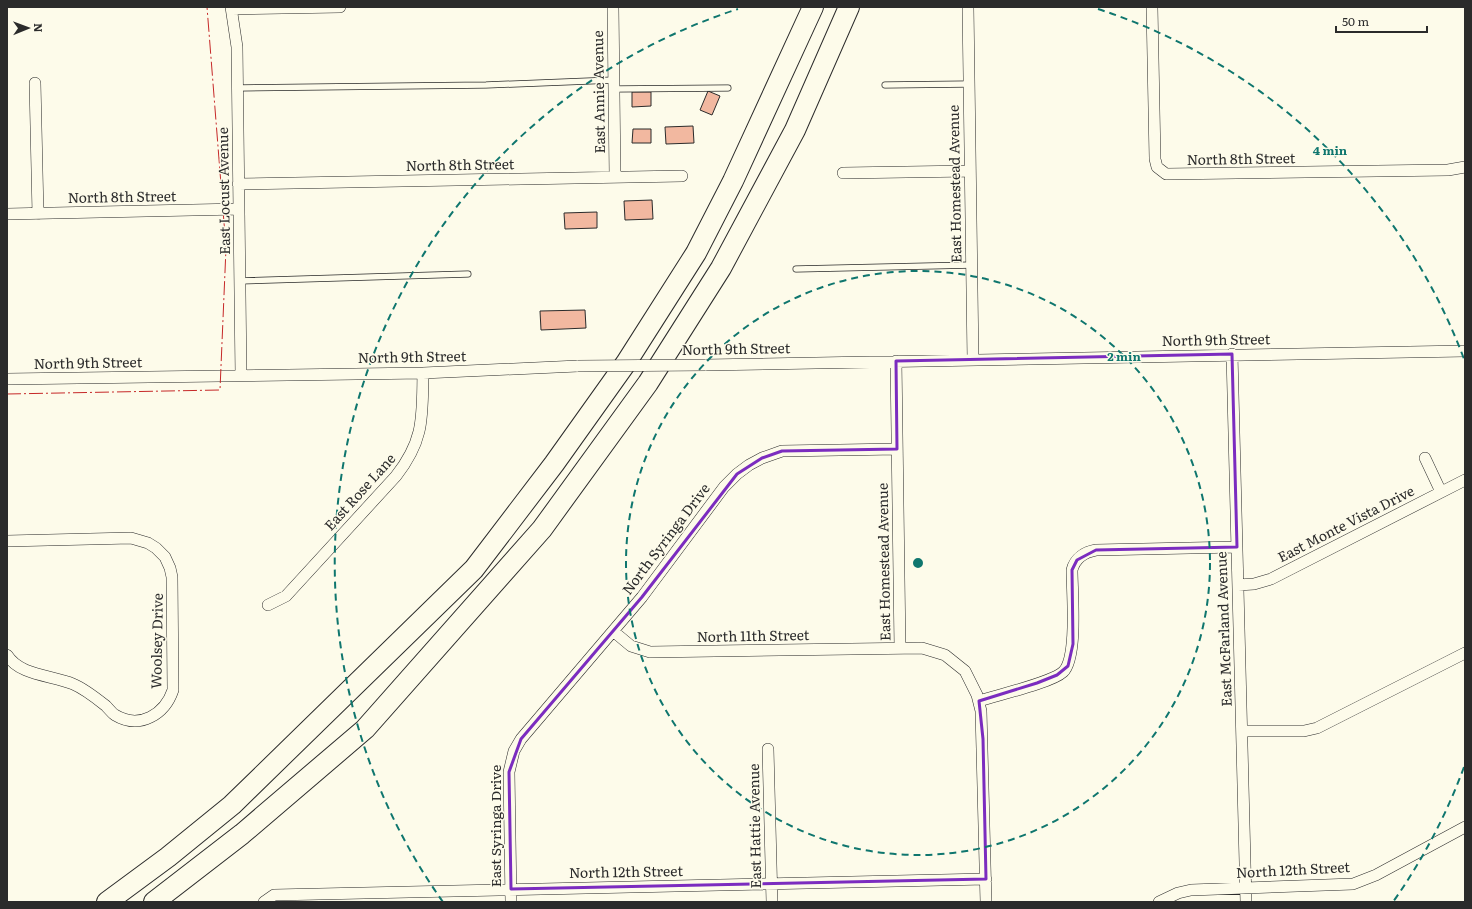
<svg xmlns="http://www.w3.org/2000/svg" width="1472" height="909" font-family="Literata,serif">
<rect width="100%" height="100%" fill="#fdfbea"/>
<!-- building -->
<path fill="#f2b8a0" stroke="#2b2b2b" d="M708,91L720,96L712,115L700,110Z
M632,92H651V106L632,107Z
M693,126L694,143L666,144L665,127Z
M633,129H651V143H632Z
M652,200L653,219L625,220L624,201Z
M597,212V228L565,229L564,213Z
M585,310L586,328L541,330L540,311Z"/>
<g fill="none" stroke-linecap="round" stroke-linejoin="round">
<defs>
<path id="service" d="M885,85L969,84
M238,88L486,85L614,80
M614,89L728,88
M796,269L972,265
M239,281L468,274"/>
<path id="minor" d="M231,7L237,47L241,375
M613,7L615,177
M968,7L973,360
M1152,7L1155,159L1157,167L1166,174L1448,170L1465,167
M232,9L340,7
M35,83L38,214
M843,173L970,171
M238,184L682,176
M7,214L239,209
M1232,354L1246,902
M896,361L900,648
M705,365L1465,351
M7,379L423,373L578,366
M1425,458L1441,492
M7,541L131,538L148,543L156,548L165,557L170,568L172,577L173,690C165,714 140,730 115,715C112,713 109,709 106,706C96,698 85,689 73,684C52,675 20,676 7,655
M1238,585L1254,584L1271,579L1465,480
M268,605L286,596L396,476C425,439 422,416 423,373
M613,631L631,646L650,652L922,648L945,655L965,671L977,695L981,711L986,902
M979,701C997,695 1051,683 1063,672C1078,658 1072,592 1072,570C1075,558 1085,552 1096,550L1237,547
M1242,731H1304L1317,728L1465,653
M768,749L772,902
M264,902L274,895L986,879
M511,902L509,772L514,751L521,739L642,597L724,487L737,474L749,465L762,458L782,451L897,449
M1159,902L1178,893L1191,890L1353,884L1376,875L1465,827"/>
<path id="motorway" d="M107,902L168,857L232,805L474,569L554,464L626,363L696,253L733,181L813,7
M154,902L242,834L365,729L542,529L648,383L721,268L795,130L849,7"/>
</defs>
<!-- service casing -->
<use href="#service" stroke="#2b2b2b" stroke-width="7"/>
<!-- minor casing -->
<use href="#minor" stroke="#2b2b2b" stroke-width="12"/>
<!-- motorway casing -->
<use href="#motorway" stroke="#2b2b2b" stroke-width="22"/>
<!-- service -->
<use href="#service" stroke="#fdfbea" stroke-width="5.5"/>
<!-- minor -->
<use href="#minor" stroke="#fdfbea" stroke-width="11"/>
<!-- motorway -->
<use href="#motorway" stroke="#fdfbea" stroke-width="20"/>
<defs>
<path id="minor-bridge" d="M578,366L705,365"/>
</defs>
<!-- minor-bridge casing -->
<use href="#minor-bridge" stroke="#2b2b2b" stroke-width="12" stroke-linecap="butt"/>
<!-- minor-bridge -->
<use href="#minor-bridge" stroke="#fdfbea" stroke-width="11"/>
<!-- power -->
<path stroke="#c62828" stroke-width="1" stroke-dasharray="14 3 2 3" stroke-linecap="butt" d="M7,394L220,390L226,248L207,7"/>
</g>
<!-- marked area -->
<path fill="none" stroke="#7b2cbf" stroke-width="3" stroke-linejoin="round" d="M1232,354L1237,547L1096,550L1077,560L1072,570L1073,644L1068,666L1057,675L1037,683L979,701L983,739L986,879L511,889L509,772L521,739L642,597L737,474L762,458L782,451L897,449L896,361Z"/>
<!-- distance rings -->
<g fill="none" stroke="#0f766e" stroke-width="2" stroke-dasharray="7 5">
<circle cx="918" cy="563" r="292"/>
<path d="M1464 767A583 583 0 0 1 1393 902M443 902A583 583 0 0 1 738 9M1098 9A583 583 0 0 1 1464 359"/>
</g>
<g text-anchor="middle" stroke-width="3" stroke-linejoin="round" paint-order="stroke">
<!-- street labels -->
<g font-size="14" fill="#2b2b2b" stroke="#fdfbea">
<text transform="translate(599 92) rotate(-91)" y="5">East Annie Avenue</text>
<text transform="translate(1241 159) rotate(-1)" y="5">North 8th Street</text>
<text transform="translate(460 165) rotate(-1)" y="5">North 8th Street</text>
<text transform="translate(955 184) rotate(-91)" y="5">East Homestead Avenue</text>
<text transform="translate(224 191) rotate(-91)" y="5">East Locust Avenue</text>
<text transform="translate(122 197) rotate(-1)" y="5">North 8th Street</text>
<text transform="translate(1216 340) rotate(-1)" y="5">North 9th Street</text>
<text transform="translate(736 349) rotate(-1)" y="5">North 9th Street</text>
<text transform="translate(412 357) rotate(-1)" y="5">North 9th Street</text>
<text transform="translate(88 363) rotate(-1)" y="5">North 9th Street</text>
<text transform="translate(360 492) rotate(-48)" y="5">East Rose Lane</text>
<text transform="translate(1346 524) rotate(-27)" y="5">East Monte Vista Drive</text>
<text transform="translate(666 539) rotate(-53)" y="5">North Syringa Drive</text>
<text transform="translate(884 562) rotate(-91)" y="5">East Homestead Avenue</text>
<text transform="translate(1224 629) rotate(-92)" y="5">East McFarland Avenue</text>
<text transform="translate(753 636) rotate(-1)" y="5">North 11th Street</text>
<text transform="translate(157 641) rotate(-89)" y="5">Woolsey Drive</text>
<text transform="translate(496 826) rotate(-90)" y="5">East Syringa Drive</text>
<text transform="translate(755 826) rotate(-91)" y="5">East Hattie Avenue</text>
<text transform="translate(1293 870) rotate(-3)" y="5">North 12th Street</text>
<text transform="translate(626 872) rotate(-1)" y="5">North 12th Street</text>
</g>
</g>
<circle cx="918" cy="563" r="6" fill="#0f766e" stroke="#fdfbea" stroke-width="2"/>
<g font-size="12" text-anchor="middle" font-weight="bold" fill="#0f766e" stroke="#fdfbea" stroke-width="3" stroke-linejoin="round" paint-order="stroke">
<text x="1330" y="155">4 min</text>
<text x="1124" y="361">2 min</text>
</g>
<!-- border -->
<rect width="1472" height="909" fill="none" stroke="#2b2b2b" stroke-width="16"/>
<!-- north arrow -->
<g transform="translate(28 28) rotate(89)" stroke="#fdfbea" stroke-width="3" paint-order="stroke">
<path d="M0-3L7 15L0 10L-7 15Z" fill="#2b2b2b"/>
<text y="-6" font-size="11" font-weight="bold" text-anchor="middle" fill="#2b2b2b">N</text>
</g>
<!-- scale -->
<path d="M1336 26v6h91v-6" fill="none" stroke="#2b2b2b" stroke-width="2"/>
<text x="1342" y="26" font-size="12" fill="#2b2b2b" stroke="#fdfbea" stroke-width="3" paint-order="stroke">50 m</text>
</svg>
